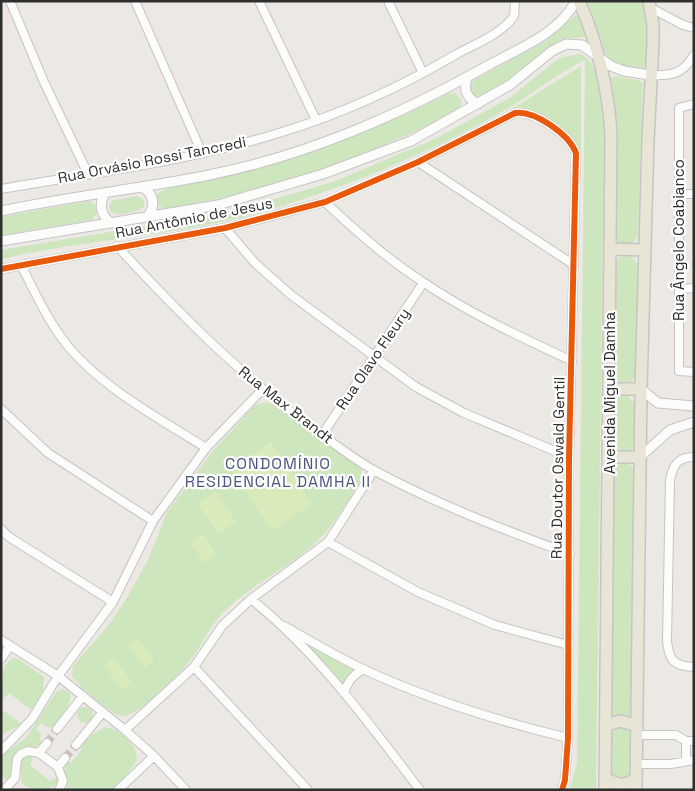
<svg xmlns="http://www.w3.org/2000/svg" width="695" height="791" font-family="'Space Grotesk',sans-serif">
<rect width="100%" height="100%" fill="#ece8e4"/>
<!-- green -->
<path fill="#cee6be" d="M586,1H643L648,21V58L643,68L639,70L623,68L607,57Z
M576,15L581,18L587,32L585,37L564,39L549,47L508,81L480,97L472,95L470,86L474,80L545,42Z
M579,54C602,59 602,114 604,133L596,790H569L577,764L585,60C557,74 532,94 505,110C429,153 346,188 261,212C177,236 87,239 1,259V250L226,213L333,182L437,138L511,97L559,58Z
M581,66V151L566,132L537,113L532,110L512,109Z
M613,76L638,80L643,83L638,235L635,241L630,245L619,243L616,237L609,80Z
M455,93L462,101L459,110C366,158 271,190 168,209C160,209 156,204 156,196C162,185 203,182 216,179C299,159 372,131 448,94Z
M137,196L144,200V206C138,213 117,217 110,211L109,205L112,201Z
M88,201L97,206L98,212L92,220L1,235V217Z
M626,256L632,257L638,265L636,377L629,384H619L613,376L615,264L619,258Z
M627,395L635,404V445L629,451L622,452L614,445V403L618,397Z
M266,402L273,404L356,462L362,470V478C347,502 334,526 313,545C281,573 242,589 215,622C205,635 199,651 188,663C175,678 142,712 124,716C115,718 77,685 72,676L73,666L108,626L128,596L148,560L167,512L212,452L255,405Z
M625,463L631,465L635,471L632,721H610L613,471L619,464Z
M300,639L357,669L342,685Z
M14,658L20,660L44,677L43,691L31,710L9,693L1,702C1,687 0,663 14,658Z
M62,689L69,692L71,698L65,714L55,728L47,727L41,723L36,729L41,733L40,740L43,743L41,745C36,747 34,747 29,747C11,747 11,765 13,778L10,783L1,776V756L26,738L56,692Z
M77 715a8 8 0 1 1 16 0a8 8 0 1 1-16 0Z
M1,709L22,724L1,735Z
M105,727C118,729 137,743 137,760L127,775L111,790H66C70,779 61,770 66,759L71,763L82,749L79,747L91,735Z
M619,728L628,730L631,736V775L624,781L610,775L611,735L614,730Z
M27,756L33,758L30,765L50,781L57,777V784C47,791 32,791 22,784L20,766L23,758Z"/>
<!-- pitch -->
<path fill="#d9eabb" d="M271,442L312,504L272,531L231,469Z
M216,492L236,522L218,534L198,503Z
M203,534L216,555L204,563L190,542Z
M138,638L154,661L144,668L128,645Z
M115,658L132,683L121,690L104,665Z"/>
<g fill="none" stroke-linecap="round" stroke-linejoin="round">
<!-- minor-tunnel -->
<path stroke="#c6c3c0" stroke-width="8" stroke-dasharray="8 4" stroke-linecap="butt" d="M47,743L57,729
M65,758L76,745"/>
<defs>
<path id="minor" d="M10,1L44,82L88,174
M135,1L202,153
M259,1L316,120
M388,1L423,73
M651,8L683,25L694,28
M650,75C672,76 683,74 694,55
M694,104L679,108V371L694,372
M418,162L574,265
M1,189C94,173 189,161 279,133C341,114 399,88 455,55C473,45 502,34 514,16L515,1
M679,194H694
M325,202C356,231 387,259 423,282C470,314 521,337 572,361
M225,228L255,263L291,295L416,387L464,413L569,457
M117,246C177,311 236,371 307,424C329,440 352,458 375,471C437,504 504,530 570,554
M21,265C35,293 48,321 67,345C101,387 160,419 206,448
M1,269L225,228L325,202L418,162L515,113C534,110 569,134 576,153L569,457L568,738L565,780L562,790
M679,289L694,288
M1,409L48,453L153,521
M322,435L423,283
M694,457C678,457 673,465 670,480L667,641C669,661 674,666 694,667
M1,529L9,537L113,602
M328,542L418,592L495,625L568,645
M251,599C318,653 368,722 420,790
M284,626C311,641 337,657 365,670C430,700 498,721 568,738
M1,640L58,676L125,730L154,756L186,790
M1,659L10,646
M194,667L308,790
M344,693C348,681 353,675 364,669
M57,729L83,696
M125,730L194,667L222,626L251,599L328,542L374,470
M637,735H676L686,741H694
M686,741V760
M76,745L103,712
M1,751L32,719L58,676L113,602L153,521L206,448L262,390
M39,753L47,743
M637,764H671L694,760
M58,767L65,758
M4,790L15,778L17,759L21,754L28,751L39,753L58,767L63,781L59,790
M118,790L154,756"/>
<path id="tertiary" d="M467,78C463,90 467,98 478,104
M142,187C154,194 156,205 148,216
M105,193C99,204 100,214 110,222
M1,211C70,196 140,189 209,175C309,155 401,114 489,65C520,48 558,34 576,1
M1,241L218,205L323,174L411,141L510,85L552,51L566,44L582,45L611,66L624,71L650,75
M641,389L658,403L694,406
M640,457L670,430L694,422"/>
<path id="primary" d="M579,1C598,44 608,87 611,134L605,790
M611,249L645,250
M609,389H641
M610,457H640
M606,725L621,721L637,726
M605,779L621,785L636,780
M636,790L641,389L648,140L653,43V24L649,1"/>
</defs>
<!-- minor casing -->
<use href="#minor" stroke="#c5c4c5" stroke-width="10"/>
<!-- tertiary casing -->
<use href="#tertiary" stroke="#c5c4c5" stroke-width="11"/>
<!-- primary casing -->
<use href="#primary" stroke="#c6c5c4" stroke-width="14"/>
<!-- minor -->
<use href="#minor" stroke="#fcfcfb" stroke-width="8"/>
<!-- tertiary -->
<use href="#tertiary" stroke="#fcfcfb" stroke-width="9"/>
<!-- primary -->
<use href="#primary" stroke="#e8e4d6" stroke-width="11"/>
<defs>
<path id="cycleway" d="M1,269L225,228L325,202L418,162L515,113C534,110 569,134 576,153L569,457L568,738L565,780L562,790"/>
</defs>
<!-- cycleway casing -->
<use href="#cycleway" stroke="#fff" stroke-width="9"/>
<!-- cycleway -->
<use href="#cycleway" stroke="#e8590c" stroke-width="6"/>
</g>
<g text-anchor="middle" stroke-width="4.5" stroke-linejoin="round" paint-order="stroke">
<!-- street labels -->
<g font-size="15" fill="#2e2e2e" stroke="#fff">
<text transform="translate(152 160) rotate(-11)" y="5">Rua Orvásio Rossi Tancredi</text>
<text transform="translate(194 218) rotate(-11)" y="5">Rua Antômio de Jesus</text>
<text transform="translate(679 240) rotate(-90)" y="5">Rua Ângelo Coabianco</text>
<text transform="translate(373 359) rotate(-56)" y="5">Rua Olavo Fleury</text>
<text transform="translate(610 393) rotate(-90)" y="5">Avenida Miguel Damha</text>
<text transform="translate(286 405) rotate(38)" y="5">Rua Max Brandt</text>
<text transform="translate(558 468) rotate(-89)" y="5">Rua Doutor Oswald Gentil</text>
</g>
<!-- neighbourhood labels -->
<g font-size="16" letter-spacing="1" fill="#4d5680" stroke="#fff">
<text x="278" y="469">CONDOMÍNIO<tspan x="278" dy="18">RESIDENCIAL DAMHA II</tspan></text>
</g>
</g>
<!-- border -->
<rect width="695" height="791" fill="none" stroke="#2e2e2e" stroke-width="5"/>
</svg>
